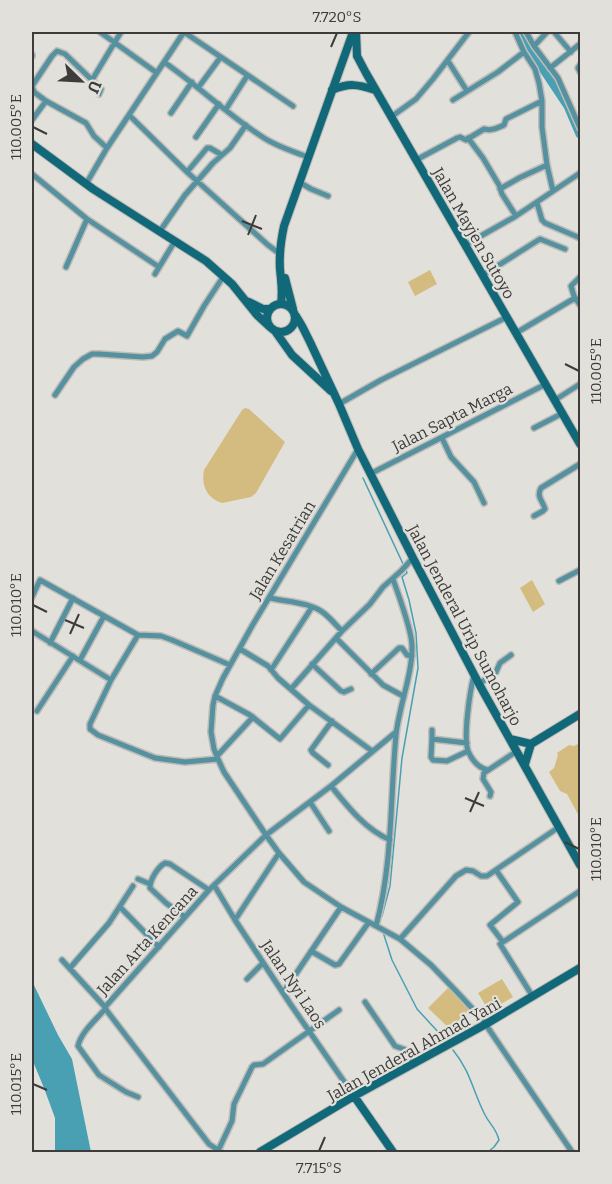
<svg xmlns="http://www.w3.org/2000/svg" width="612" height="1184" font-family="Bitter,serif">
<rect width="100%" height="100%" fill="#e2e0db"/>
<!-- green -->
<path fill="#d4bc81" d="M430,270L437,284L415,296L408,282Z
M245,408L249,409L285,442L256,493L251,497L222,503C207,498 201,486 204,470L242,410Z
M532,580L545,604L533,612L520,588Z
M580,743V818L567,794L560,791L549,772L554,768L558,755L557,753L569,745L574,746Z
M502,979L513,997L489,1011L478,993Z
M450,986L470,1009L450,1029L428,1008Z"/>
<!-- water -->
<path fill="#4aa0b3" d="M32,981L58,1035L72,1059L91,1152H55V1118L44,1088L32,1059Z"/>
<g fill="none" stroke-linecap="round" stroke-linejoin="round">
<!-- stream -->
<path stroke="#4aa0b3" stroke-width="1.5" d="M363,478L404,566
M382,916L390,886L402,758L418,668L416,633L409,600L402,577L407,573L406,570
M383,932L392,960L417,1009L440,1034
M453,1050C471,1072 473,1092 485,1115C491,1126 496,1128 499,1140L494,1147L488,1152"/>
<!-- river -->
<path stroke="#4aa0b3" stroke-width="9" d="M523,32L534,55L568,106L580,134"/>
<defs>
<path id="street" d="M100,32L157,73
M184,32L293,106
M515,32L524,52L535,69L539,83L542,101V127L547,165L553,191
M526,32L534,46L558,78L580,128
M554,32L571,52
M534,46L547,32
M32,55V56
M448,61L467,91
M164,62C197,85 227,114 261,136C275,146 292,151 308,157
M580,65L578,68L580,72
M550,68L580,44
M92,80L101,89L99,94
M198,88L220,58
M453,100L498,72L524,52
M226,109L247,76
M171,113L192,82
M129,115L187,172L268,245L280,254
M391,117L416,99L433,79L469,32
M32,120L46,101
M196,137L219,104
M468,138L483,158L499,185L502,194L516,216
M107,148L94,136L86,123L46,101L34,92L32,86L52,56L57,51L65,54L92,80L121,32
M416,160L457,138L460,137L466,140L484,129C492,131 497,128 504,125L506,119L542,101
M187,172L207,148H210L222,155
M32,174L87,219L159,267
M299,182L311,189L328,196
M86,184L107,148L184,32
M500,189L519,178L547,165
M537,203L542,220L545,223L580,238
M160,231L185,195L213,163L230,148L246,125
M465,245L516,216L580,173
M66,267L87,219
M155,274L175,241
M483,275L540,239L565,249
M580,277L571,286L574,296L580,305
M516,333L575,298
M55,395L74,367L83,359L92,354H99L143,357L152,356L157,352L165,339L178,331L187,336L204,306L223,277
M555,400L580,384
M339,404L381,380L507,317
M534,428L563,413
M442,438L451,457L474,482L484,503
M358,449L252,626L223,678L215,696L213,705L211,732L214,749L218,759L224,772L266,835L279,853L304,882L341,907L400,939L431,965L457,992L482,1019L572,1152
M370,474L546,384
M534,516L543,511L545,509C543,501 536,497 541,488L580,464
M559,581L580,570
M32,597L40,580L138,635L161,636L172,640L230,665
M270,598C287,602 311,602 325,614C331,619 336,625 342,631
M32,631L111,680
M138,635L111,680L90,724V729L98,735L155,758L185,762L218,759
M336,638L383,685L403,696
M50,643L73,598
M80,660L104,616
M312,664L341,691L344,692L351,689
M271,670L312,607
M371,674L399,648H402L407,655L412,656
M474,675C470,691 463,736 468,751C472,760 478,768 488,770
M479,684L496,672L500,663L511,655
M291,689L342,631L370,604L383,587L401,571L413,558
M215,696L250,715L280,739L309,705L278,678L268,666L240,649
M309,705L372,751
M37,711L73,656
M432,730V739L467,743
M432,739L431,757L433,760L447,761L468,751
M217,756L253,717
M328,765L313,753L311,750L332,721
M331,786C348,807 365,829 390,840
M490,796L491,792L483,779L484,773L517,751
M310,802L329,831
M496,870L518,902L490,925L503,942
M138,879L150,884
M214,885L235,920L291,1005L354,1096
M120,907L159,947
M185,917L166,903L150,888C150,879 158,867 165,863L170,864L209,890
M235,920L279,853
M376,926C393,863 390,799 396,735C399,706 413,673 412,645C411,627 399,597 393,579
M400,939L456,876L466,870L473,871L481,876H487L559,827
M311,951L335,965L339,964L369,922
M62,960L105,1007
M70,968L109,923L133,886
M247,979L263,963
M283,993L341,907
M533,997L500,944L580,891
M365,1002L395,1046L406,1050L415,1064
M105,1009C96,1020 81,1032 78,1046L99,1075L126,1092L138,1097
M218,1151L232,1121L234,1104L252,1067L254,1065L263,1064L339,1010
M221,1152L209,1144L107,1011L105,1007L209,890L266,835L331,786L396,732"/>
<path id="secondary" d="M356,32L357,56L366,73L580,444
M332,90C349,83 357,84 375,90
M32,144L93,189L206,261L232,284L257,315L270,327
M285,278L293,309
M249,302L263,309H270
M281,303C283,291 281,281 280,269C279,254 281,240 284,226L353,32
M267 318a14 14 0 1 1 28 0a14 14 0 1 1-28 0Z
M296,316L302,326L310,342L339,404L358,449L413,558L479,684L580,865
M275,331L292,355L331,391
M510,739L531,744L580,714
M525,764L531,744
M354,1096L393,1152
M260,1152L354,1096L486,1024L580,968"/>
</defs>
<!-- street casing -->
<use href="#street" stroke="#bebcb8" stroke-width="8"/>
<!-- secondary casing -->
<use href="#secondary" stroke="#bebcb8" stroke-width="10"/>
<!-- street -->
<use href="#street" stroke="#55919f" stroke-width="5"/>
<!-- secondary -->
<use href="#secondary" stroke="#106878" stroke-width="8"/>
</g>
<!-- ticks -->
<path fill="none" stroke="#3d3c3a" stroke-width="2" d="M331,47L337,33M33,127L47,134M242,221L262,229M248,235L256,215M565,364L579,371M33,605L47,612M65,620L84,628M70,634L79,614M465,798L484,806M470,812L479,792M565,842L579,849M33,1084L47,1090M319,1151L325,1137"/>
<g text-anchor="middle" stroke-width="4.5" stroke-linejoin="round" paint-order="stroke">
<!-- street labels -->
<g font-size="16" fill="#3d3c3a" stroke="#e2e0db">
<text transform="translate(474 233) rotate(60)" y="6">Jalan Mayjen Sutoyo</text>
<text transform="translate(452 417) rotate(-27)" y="6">Jalan Sapta Marga</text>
<text transform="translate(282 550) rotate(-59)" y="6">Jalan Kesatrian</text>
<text transform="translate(465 625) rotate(62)" y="6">Jalan Jenderal Urip Sumoharjo</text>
<text transform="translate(147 940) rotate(-48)" y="6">Jalan Arta Kencana</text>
<text transform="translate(294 984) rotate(56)" y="6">Jalan Nyi Laos</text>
<text transform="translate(414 1049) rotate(-29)" y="6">Jalan Jenderal Ahmad Yani</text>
</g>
</g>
<!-- border -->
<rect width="612" height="1184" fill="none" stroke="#e2e0db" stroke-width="66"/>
<!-- north arrow -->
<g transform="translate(81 81) rotate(114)" stroke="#e2e0db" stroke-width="4.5" paint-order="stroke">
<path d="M0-4.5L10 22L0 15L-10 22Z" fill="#3d3c3a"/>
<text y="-9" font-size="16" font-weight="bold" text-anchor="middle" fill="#3d3c3a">U</text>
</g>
<rect x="33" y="33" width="546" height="1118" fill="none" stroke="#3d3c3a" stroke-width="2"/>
<g font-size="15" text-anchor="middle" fill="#3d3c3a">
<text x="337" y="22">7.720°S</text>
<text transform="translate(16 127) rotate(-90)" y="5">110.005°E</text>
<text transform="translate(596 371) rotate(-90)" y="5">110.005°E</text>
<text transform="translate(16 605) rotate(-90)" y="5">110.010°E</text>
<text transform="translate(596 849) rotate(-90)" y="5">110.010°E</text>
<text transform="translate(16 1084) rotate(-90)" y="5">110.015°E</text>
<text x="319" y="1173">7.715°S</text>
</g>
</svg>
